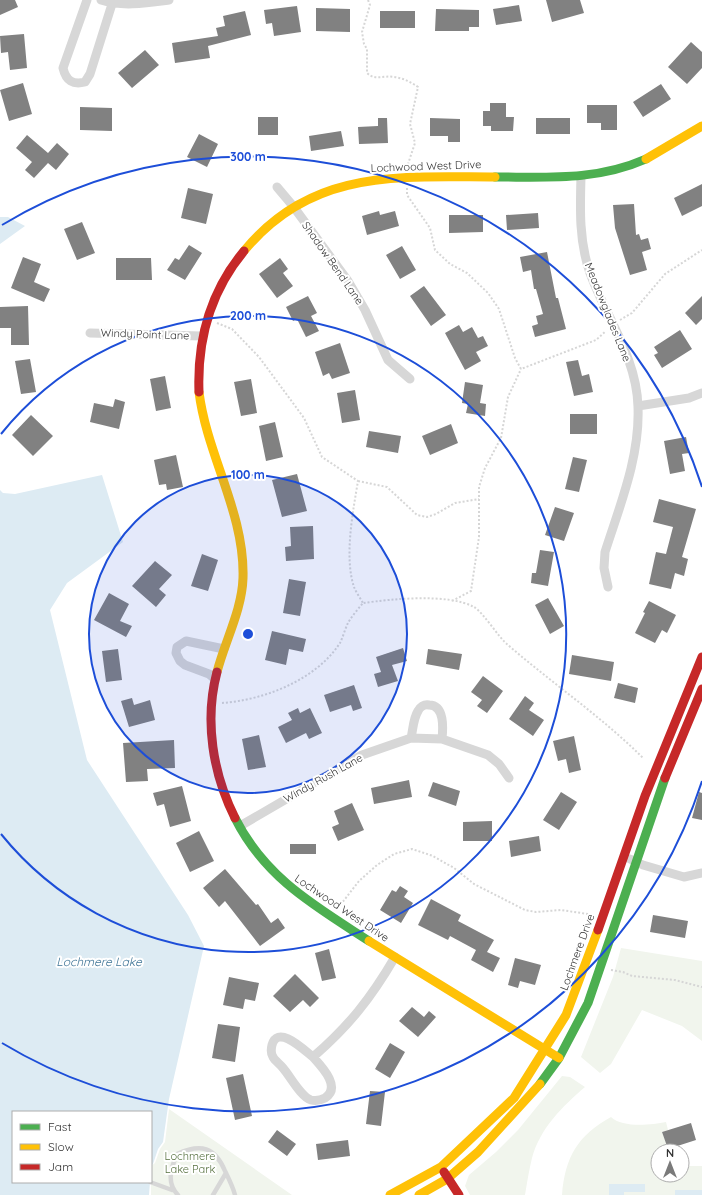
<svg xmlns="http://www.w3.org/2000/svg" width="702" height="1195" font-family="Quicksand,sans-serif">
<rect width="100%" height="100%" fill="#fff"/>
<!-- green -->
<path fill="#f1f5ed" d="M621,948L702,961V1041L682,1026L642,1010L611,1064L600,1073L581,1057L613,977Z
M562,1076L570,1077L585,1087C563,1106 540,1128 532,1158C529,1170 527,1183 525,1195H470L465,1186L469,1175L496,1152L518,1130Z
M169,1109L292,1195H151V1166L155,1163L160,1149L165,1142Z
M611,1117C622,1128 651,1125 666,1122L668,1130L662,1132L668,1148L676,1146V1151H658V1175H682V1166H702V1195H562C565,1157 578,1135 611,1117Z"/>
<!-- water -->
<path fill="#ddebf3" d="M0,217H8L25,226L0,244Z
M102,475L123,542L67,583L50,610L87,760L188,915L204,946L169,1099L163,1142L158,1149L153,1164L151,1166V1112H13V1182H150L149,1195H0V490L3,493L15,494Z
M609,1184H645V1192H624V1195H609Z
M675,1190H702V1195H675Z"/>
<!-- building -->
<path fill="#818181" d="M0,0H15L18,7L0,15Z
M546,0H580L584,13L552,22Z
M519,5L522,21L496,25L493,9Z
M297,6L301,32L274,36L272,23L266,24L264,10Z
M316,8L350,9V32L316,31Z
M436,9L479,10V27H469V31H435Z
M245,11L251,35L208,46L210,58L175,63L172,43L218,36L216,28L225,26L223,16Z
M380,11H415V28H380Z
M24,34L27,68L10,70L8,52L1,53L0,36Z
M691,42L702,52V68L687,84L668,67Z
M145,50L159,65L132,88L118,73Z
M23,83L32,114L9,121L0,90Z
M661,84L671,99L643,117L633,102Z
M490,103H506V117H514L513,131H491V126H483V111H490Z
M587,105H617V130H601V123H587Z
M80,107L112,108V131L80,130Z
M258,117H278V135H258Z
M378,118H387L388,143L359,144L358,127L378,126Z
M430,118L460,119V142H448V136H430Z
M536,118H570V134H536Z
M341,131L344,146L311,151L309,136Z
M199,134L218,144L207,167L187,157Z
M27,135L48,153L57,143L69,154L56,170L48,163L34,178L25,170L32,162L16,148Z
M702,184V206L682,216L674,198Z
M188,188L213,194L206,224L181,218Z
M634,204L636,235L639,234L641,240L648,238L651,249L642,252L647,270L630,275L615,228L613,205Z
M379,211L380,215L395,211L399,226L367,235L362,216Z
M538,213L539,228L507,230L506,215Z
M449,215H483V232L449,233Z
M82,222L95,253L77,260L64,229Z
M189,245L202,253L185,280L167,270L175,258L179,260Z
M402,246L416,270L400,279L386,255Z
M547,252L556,298H558L566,329L535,337L532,326L538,324L536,316L543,314L536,289H534L531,270L523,272L520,257Z
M23,257L41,264L34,282L50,289L44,302L11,288Z
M116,258H151L152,280H116Z
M280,258L288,269L283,273L293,286L277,298L259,274Z
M424,286L446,315L431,326L410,296Z
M308,296L317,313L311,316L319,331L306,337L297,319L293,321L286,307Z
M702,296V319L696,325L685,313Z
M28,306L29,345H11V328H0V307Z
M459,325L463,332L472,327L478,338L483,336L488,346L476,352L481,361L465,370L445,333Z
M680,330L692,349L662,368L654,355L658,353L654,347Z
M340,343L350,373L332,379L329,373L323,376L315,352Z
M30,359L36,392L21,394L15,361Z
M578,360L582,376L589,374L593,392L574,396L566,362Z
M165,376L171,408L156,411L150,379Z
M251,379L257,413L241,416L234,382Z
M465,382L483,385L480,403L486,404L485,416L466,413L468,404L462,403Z
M355,390L360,420L342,423L337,393Z
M115,399L125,402L119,429L90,422L94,403L113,407Z
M570,414H597V434H570Z
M31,415L53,436L33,456L12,435Z
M275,422L283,457L266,461L259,426Z
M451,424L458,443L430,455L422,436Z
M369,431L401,436L398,453L366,447Z
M686,437L689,453L682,454L685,471L670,474L664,441Z
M176,455L183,487L167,490L166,484L159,485L154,460Z
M573,457L587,460L579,492L565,489Z
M297,474L307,511L282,517L272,480Z
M659,499L696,509L682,557L688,559L684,576L675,573L671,589L649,584L656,552L666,554L673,527L653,522Z
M555,507L574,513L564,541L545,535Z
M313,526L314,559L286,561L285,547L291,546L290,527Z
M540,550L554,552L548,586L531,583L532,573H536Z
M202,554L218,560L208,591L191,586Z
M155,561L172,575L159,589L166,595L156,607L132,586Z
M289,579L306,582L300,616L283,613Z
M109,593L129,604L120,621L132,626L126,637L94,620Z
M548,598L564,626L550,634L535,605Z
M649,601L676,615L667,633L662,630L655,643L635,633L645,613L643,612Z
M272,631L306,639L303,652L289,649L286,665L265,660Z
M403,648L407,661L392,665L398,681L378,687L374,674L381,672L376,657Z
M118,649L122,680L106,682L102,651Z
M428,649L462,654L459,670L426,664Z
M572,655L614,662L611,681L569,674Z
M483,676L503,691L487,713L477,706L482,700L471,692Z
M618,683L638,688L635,703L614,698Z
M354,685L362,708L353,711L351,705L330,712L324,695Z
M525,696L534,703L529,710L544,720L533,736L509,719Z
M132,698L134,705L150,700L155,720L129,727L121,701Z
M298,708L300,713L310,708L322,733L309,739L306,733L286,743L278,727L292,720L288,713Z
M259,735L266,767L248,770L242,739Z
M574,736L581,770L569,773L566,759L558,761L553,741Z
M174,740L175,768L147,769L148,781L126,782L123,743Z
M409,780L412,797L374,804L371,788Z
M433,782L460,791L456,806L428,796Z
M182,786L191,821L170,827L164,804L157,806L153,793Z
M561,792L577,802L559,830L543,820Z
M699,792L702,793V820L692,818Z
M352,803L364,830L338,841L332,827L339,824L334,811Z
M492,821V841H463V822Z
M199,831L214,861L190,872L176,843Z
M539,836L541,851L511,857L509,841Z
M290,844H316V854H290Z
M225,869L256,905L258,904L271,923L278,918L285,928L260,946L225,901L219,907L203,888Z
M400,886L408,891L404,897L413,903L401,923L380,910L392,890L396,892Z
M431,899L461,915L458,921L494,940L487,952L500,958L493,972L471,960L476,950L450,936L448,940L418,925Z
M653,915L688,921L685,938L650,932Z
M329,949L336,978L322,981L315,953Z
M515,958L541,965L535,985L520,981L518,988L508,985Z
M295,974L319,998L310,1007L303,1000L290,1012L273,996Z
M229,977L259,983L255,1001L245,999L243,1009L223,1005Z
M412,1007L424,1017L429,1011L436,1017L418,1037L399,1021Z
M218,1024L240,1027L235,1062L212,1058Z
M390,1043L405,1052L390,1078L375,1069Z
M243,1074L252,1116L235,1120L226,1078Z
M370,1091L385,1092L381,1126L366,1124Z
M691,1123L696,1140L668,1149L662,1132Z
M277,1130L296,1144L287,1156L268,1142Z
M348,1140L350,1156L318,1160L316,1144Z"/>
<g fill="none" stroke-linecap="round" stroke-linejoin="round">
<!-- path -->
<path stroke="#d6d6d6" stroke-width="2" stroke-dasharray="2 2" stroke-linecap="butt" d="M368,0L370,5L362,32L364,44L367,49V73C375,81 384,75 394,77C403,78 411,82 418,87L410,124L415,143L407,167
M407,188V195L430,228L435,250L450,264L467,273L488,293L499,309L515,358L521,369L596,340L606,331
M620,320L632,313L665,274L702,250
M217,323L232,329L259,357L304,418L322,457L358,481C353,511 344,557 354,587C356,592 360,598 363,603
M358,481L387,487L417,515L427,517L436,514L455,503L479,499
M452,601L471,591L479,537V487L485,468L501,438L508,397L521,369
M222,703C264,700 316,680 340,643C343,637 345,629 348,623C352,616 358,609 363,603C392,599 448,593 474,607C484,613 498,637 508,645C553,684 602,717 643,758
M338,908L359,881L377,865L394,854L412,849L433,856L454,868L474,884L525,910L536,912L561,910L588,914
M611,970L623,972L632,976L675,980L702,987"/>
<!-- lane -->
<path stroke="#d7d7d7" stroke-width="4.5" d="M150,1182L172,1190
M178,1195C166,1183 171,1168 177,1154C201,1143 215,1147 225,1171C229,1179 233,1187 235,1195
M213,1195L226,1173"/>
<!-- street -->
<path stroke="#d7d7d7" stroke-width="9" d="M87,0L63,68C66,81 73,85 85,82L90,74L112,4
M101,0C122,7 147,3 169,0
M581,177C580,209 579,242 590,273C606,317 637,358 638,407C640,457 620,505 605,552L604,568L608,587
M277,187L293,206L348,281L365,310L388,360L410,379
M90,333L201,336
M638,406L689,398L702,393
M215,679L209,674L185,665L180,661L176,653L177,647L186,641L224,649
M411,738C413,730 413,719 418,711C420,707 424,704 429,705C445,705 443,729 442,739
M240,826L362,755L411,738L442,739L488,755L499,764L509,778
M630,859L643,865L684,877L702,873
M313,1057C321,1066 342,1087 325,1098C321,1100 315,1101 311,1100C301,1097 290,1076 283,1068C280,1064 275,1061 273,1057C271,1054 271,1049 272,1045C278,1024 304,1050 313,1057C349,1026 371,998 395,957"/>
<!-- fast -->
<path stroke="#4caf50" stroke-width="9" d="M495,177C548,177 596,181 646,159
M235,818C265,878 315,906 369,941
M540,1084L559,1058L588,1003L665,778"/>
<!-- slow -->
<path stroke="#ffc107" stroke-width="9" d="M646,159L702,126
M244,251C312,168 399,177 495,177
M199,392C207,456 245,513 243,578C242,610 225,641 217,672
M369,941L559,1058
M390,1195L441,1167L514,1098L566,1015L598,930
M419,1195L447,1179L478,1152L540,1084"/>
<!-- jam -->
<path stroke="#c62828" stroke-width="9" d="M199,392C197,339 210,292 244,251
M217,672C204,721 213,774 235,818
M665,778L702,689
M598,930L645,796L702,657
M444,1172L459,1195"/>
</g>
<!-- distance rings -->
<circle cx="248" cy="634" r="159" fill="#1d4ed8" fill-opacity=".12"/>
<g fill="none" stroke="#1d4ed8" stroke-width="2">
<circle cx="248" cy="634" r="159"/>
<path d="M1 434A318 318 0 1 1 1 834"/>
<path d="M702 781A477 477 0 0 1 2 1043M2 225A477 477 0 0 1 702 487"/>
</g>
<g text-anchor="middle" stroke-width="4" stroke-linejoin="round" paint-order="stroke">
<!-- street labels -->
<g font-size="11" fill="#333" stroke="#fff">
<text transform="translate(426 166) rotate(-2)" y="4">Lochwood West Drive</text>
<text transform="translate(333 263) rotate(55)" y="4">Shadow Bend Lane</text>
<text transform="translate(608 312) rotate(68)" y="4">Meadowglades Lane</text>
<text transform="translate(145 334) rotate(2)" y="4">Windy Point Lane</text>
<text transform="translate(323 778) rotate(-29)" y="4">Windy Rush Lane</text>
<text transform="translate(342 908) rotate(34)" y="4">Lochwood West Drive</text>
<text transform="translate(577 952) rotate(-70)" y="4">Lochmere Drive</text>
</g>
<!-- park labels -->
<g font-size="11" fill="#56703f" stroke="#fff">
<text x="190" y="1160">Lochmere<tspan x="190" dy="13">Lake Park</tspan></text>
</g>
<!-- water labels -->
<g font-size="12" font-style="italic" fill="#3f7597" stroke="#fff">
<text x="99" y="966">Lochmere Lake</text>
</g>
</g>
<circle cx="248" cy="634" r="6" fill="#1d4ed8" stroke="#fff" stroke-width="2"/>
<g font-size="12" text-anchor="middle" font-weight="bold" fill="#1d4ed8" stroke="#fff" stroke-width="4" stroke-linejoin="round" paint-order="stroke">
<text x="248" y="161">300 m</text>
<text x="248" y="320">200 m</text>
<text x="248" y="479">100 m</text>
</g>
<!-- legend -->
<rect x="12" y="1111" width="140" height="72" fill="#ffffff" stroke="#adadad"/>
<rect x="20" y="1124" width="20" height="6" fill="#4caf50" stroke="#adadad"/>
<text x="48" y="1131" font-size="12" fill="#333333">Fast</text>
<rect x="20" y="1144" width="20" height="6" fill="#ffc107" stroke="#adadad"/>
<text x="48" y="1151" font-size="12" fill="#333333">Slow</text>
<rect x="20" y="1164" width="20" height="6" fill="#c62828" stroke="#adadad"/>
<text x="48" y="1171" font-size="12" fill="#333333">Jam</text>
<!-- north arrow -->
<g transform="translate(670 1163)"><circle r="19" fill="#ffffff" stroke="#adadad"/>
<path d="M0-3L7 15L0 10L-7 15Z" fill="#7a7a7a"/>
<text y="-6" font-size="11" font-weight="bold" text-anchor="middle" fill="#333333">N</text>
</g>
</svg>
